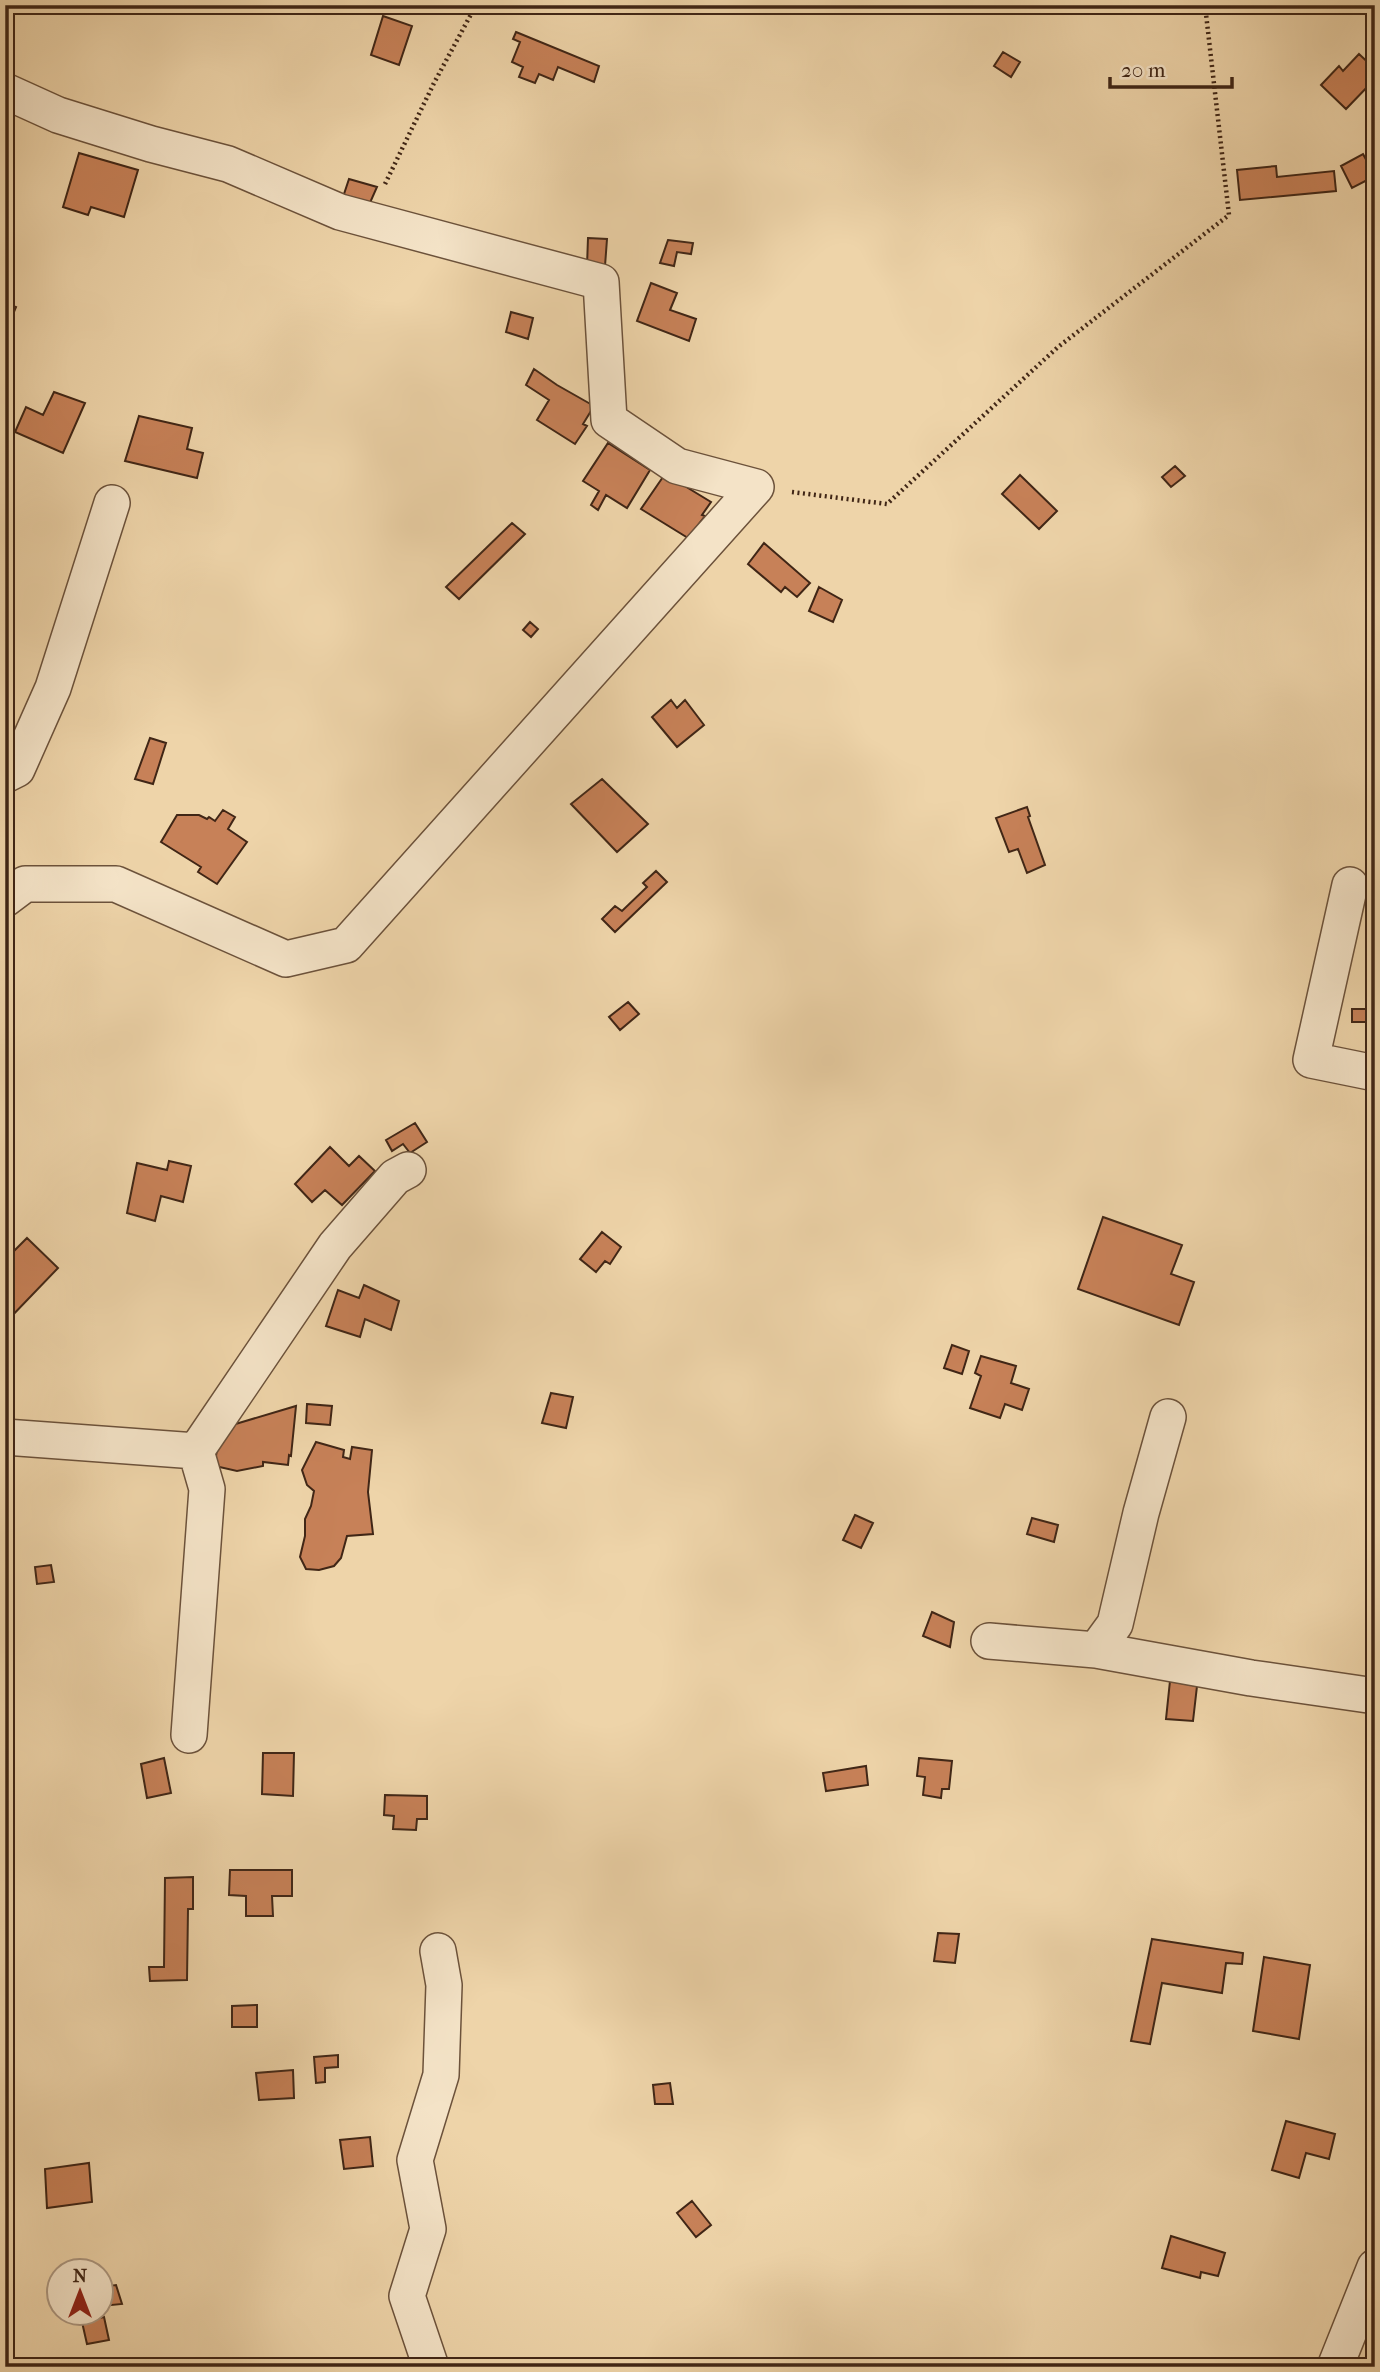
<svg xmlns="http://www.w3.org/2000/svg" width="1380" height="2372" font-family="'IM FELL French Canon',serif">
<rect width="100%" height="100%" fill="#eed4a9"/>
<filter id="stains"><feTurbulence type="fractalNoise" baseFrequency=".00286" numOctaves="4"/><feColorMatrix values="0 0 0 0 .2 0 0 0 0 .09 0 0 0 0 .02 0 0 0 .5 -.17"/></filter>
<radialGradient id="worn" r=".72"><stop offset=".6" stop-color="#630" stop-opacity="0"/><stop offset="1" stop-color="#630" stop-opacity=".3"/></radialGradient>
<!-- building -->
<path fill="#c78158" stroke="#402616" stroke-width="2" d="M383,16L412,26L399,65L371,55Z
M516,32L599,66L594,82L558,67L553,80L539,74L535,83L519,77L523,67L512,62L520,42L513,39Z
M1003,52L1020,62L1011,77L994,66Z
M1359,54L1375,69V83L1373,81L1346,109L1321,85L1339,66L1343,71Z
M79,153L138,170L124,217L91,207L88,215L63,207Z
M1363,154L1375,176L1352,188L1341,166Z
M1276,166L1277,177L1334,171L1336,191L1240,200L1237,170Z
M349,179L377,187L369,205L343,197Z
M588,238L607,239L605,266H587Z
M668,240L693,243L691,254L677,252L674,266L660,263Z
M651,283L677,293L670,310L696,319L689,341L637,321Z
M5,303L16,307L11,319L5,317Z
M511,312L533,318L528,339L506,332Z
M534,369L557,385L594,406L583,424L587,426L575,444L537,420L549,400L526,385Z
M54,392L85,403L63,453L15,432L26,407L43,415Z
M139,416L192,428L187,449L203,453L197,478L125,461Z
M608,443L650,470L627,508L606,495L598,510L591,505L599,491L583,481Z
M1175,466L1185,476L1171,487L1162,477Z
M665,474L711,502L702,515L705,516L688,538L641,509Z
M1020,475L1057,511L1039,529L1002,494Z
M512,523L525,534L459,599L446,587Z
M764,543L810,583L797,597L785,587L781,592L748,564Z
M819,587L842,600L833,622L809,611Z
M530,622L538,629L531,637L523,630Z
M671,700L677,708L685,700L704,725L677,747L652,717Z
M5,726L22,732L5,772Z
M150,738L166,743L153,784L135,779Z
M602,779L648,824L617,852L571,804Z
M1027,807L1030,816L1028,817L1045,865L1027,873L1018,849L1009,852L996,818Z
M223,810L235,817L228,829L247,842L217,884L198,872L201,867L161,842L177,815H199L207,819L209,817L215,821Z
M656,871L667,882L615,932L602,919L615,906L622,911L647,887L643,883Z
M628,1002L639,1014L620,1030L609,1017Z
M1352,1009H1371V1022H1352Z
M415,1123L427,1142L410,1153L403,1144L392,1151L386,1140Z
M330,1147L349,1166L359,1156L375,1171L342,1205L325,1190L312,1202L295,1184Z
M169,1161L191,1166L183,1202L161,1196L155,1221L127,1213L137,1163L167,1170Z
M1103,1217L1182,1245L1171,1274L1194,1282L1179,1325L1078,1289Z
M602,1232L621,1247L610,1264L605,1261L596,1272L580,1259Z
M27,1238L58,1268L7,1321L5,1319V1260Z
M364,1285L399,1301L391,1330L365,1319L360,1337L326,1326L338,1290L359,1298Z
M952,1345L969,1351L962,1374L944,1368Z
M981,1356L1016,1366L1011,1383L1029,1389L1022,1410L1005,1404L1000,1418L970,1408L981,1376L975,1373Z
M551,1393L573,1397L566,1428L542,1423Z
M307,1404L332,1406L330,1425L306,1423Z
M296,1406L291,1456L289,1455L288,1465L263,1462V1466L237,1471L215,1466L217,1447L222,1428Z
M316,1442L344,1450L343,1457L350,1459L352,1447L372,1450L368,1492L373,1534L347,1536L341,1558L334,1566L319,1570L306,1569L300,1557L305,1536V1519L311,1506L314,1491L307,1485L302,1470Z
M855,1515L873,1523L861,1548L843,1540Z
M1032,1518L1058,1525L1054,1542L1027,1534Z
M51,1565L54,1582L37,1584L35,1567Z
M932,1612L954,1622L950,1647L923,1636Z
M1170,1681L1197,1686L1193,1721L1166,1719Z
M263,1753H294L293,1796L262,1794Z
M164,1758L171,1793L147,1798L141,1764Z
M919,1758L952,1761L949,1789H942L941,1798L923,1795L925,1777L917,1776Z
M866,1766L868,1785L826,1791L823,1773Z
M385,1795L427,1796V1819H417L416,1830L393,1829L394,1816L384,1815Z
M230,1870H292V1896H272L273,1916H246V1896L229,1895Z
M193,1877V1909H188L187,1980L150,1981L149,1967H164L165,1878Z
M938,1933L959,1934L955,1963L934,1961Z
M1152,1939L1243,1953L1242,1964L1226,1963L1222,1993L1162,1983L1150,2044L1131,2041Z
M1264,1957L1310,1965L1299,2039L1253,2031Z
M257,2005V2027H232V2006Z
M338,2055V2067L325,2068V2082L316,2083L314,2057Z
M293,2070L294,2098L259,2100L256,2073Z
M670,2083L673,2104H655L653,2085Z
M1286,2121L1335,2134L1329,2159L1306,2153L1299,2178L1272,2170Z
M370,2137L373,2166L344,2169L340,2140Z
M89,2163L92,2202L47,2208L45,2169Z
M692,2201L711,2225L696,2237L677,2213Z
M1171,2236L1225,2253L1218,2276L1201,2272L1200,2278L1162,2268Z
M116,2285L122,2304L102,2306V2287Z
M104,2317L109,2340L87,2344L82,2322Z
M1368,2325H1375V2350H1368Z"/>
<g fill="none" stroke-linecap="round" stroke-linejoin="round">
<defs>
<path id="minor" d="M5,91L58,115L151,144L228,164L340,212L601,282L609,420L677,466L756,487L346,945L286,959L116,884H25L5,899
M5,775L17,769L53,688L112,503
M1350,885L1311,1060L1375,1073
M5,1437L196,1451L335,1246L395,1177L408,1170
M989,1641L1096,1650L1251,1678L1375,1696
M1096,1650L1115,1624L1141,1513L1168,1417
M189,1735L207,1489L196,1451
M431,2367L407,2296L428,2229L415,2160L441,2075L444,1985L438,1951
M1335,2367L1375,2267"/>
</defs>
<!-- minor casing -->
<use href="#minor" stroke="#6c523b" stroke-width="38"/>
<!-- path -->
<path stroke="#402616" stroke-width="4.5" stroke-dasharray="2 3.5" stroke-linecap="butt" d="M385,184L434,83L476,5
M792,492L887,504L1058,347L1229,215L1205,5"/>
<!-- minor -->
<use href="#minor" stroke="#f4e3c7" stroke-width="35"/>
</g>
<!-- margin -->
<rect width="1380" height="2372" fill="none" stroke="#eed4a9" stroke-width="28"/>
<rect x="7" y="7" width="1366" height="2358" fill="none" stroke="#402616" stroke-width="3.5"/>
<rect x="14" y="14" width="1352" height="2344" fill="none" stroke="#402616" stroke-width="2"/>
<!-- north arrow -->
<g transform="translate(80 2292)"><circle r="33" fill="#f4e3c7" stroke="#ac9780" stroke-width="2"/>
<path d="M0-5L12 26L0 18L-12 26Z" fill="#8f2418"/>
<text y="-10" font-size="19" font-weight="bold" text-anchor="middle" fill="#402616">N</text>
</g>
<!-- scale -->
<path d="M1110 77v10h122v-10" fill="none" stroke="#402616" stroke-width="3.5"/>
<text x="1121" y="77" font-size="21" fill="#402616" stroke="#f4e3c7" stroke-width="5" paint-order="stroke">20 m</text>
<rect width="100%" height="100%" filter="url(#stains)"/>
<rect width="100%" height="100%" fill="url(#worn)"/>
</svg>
